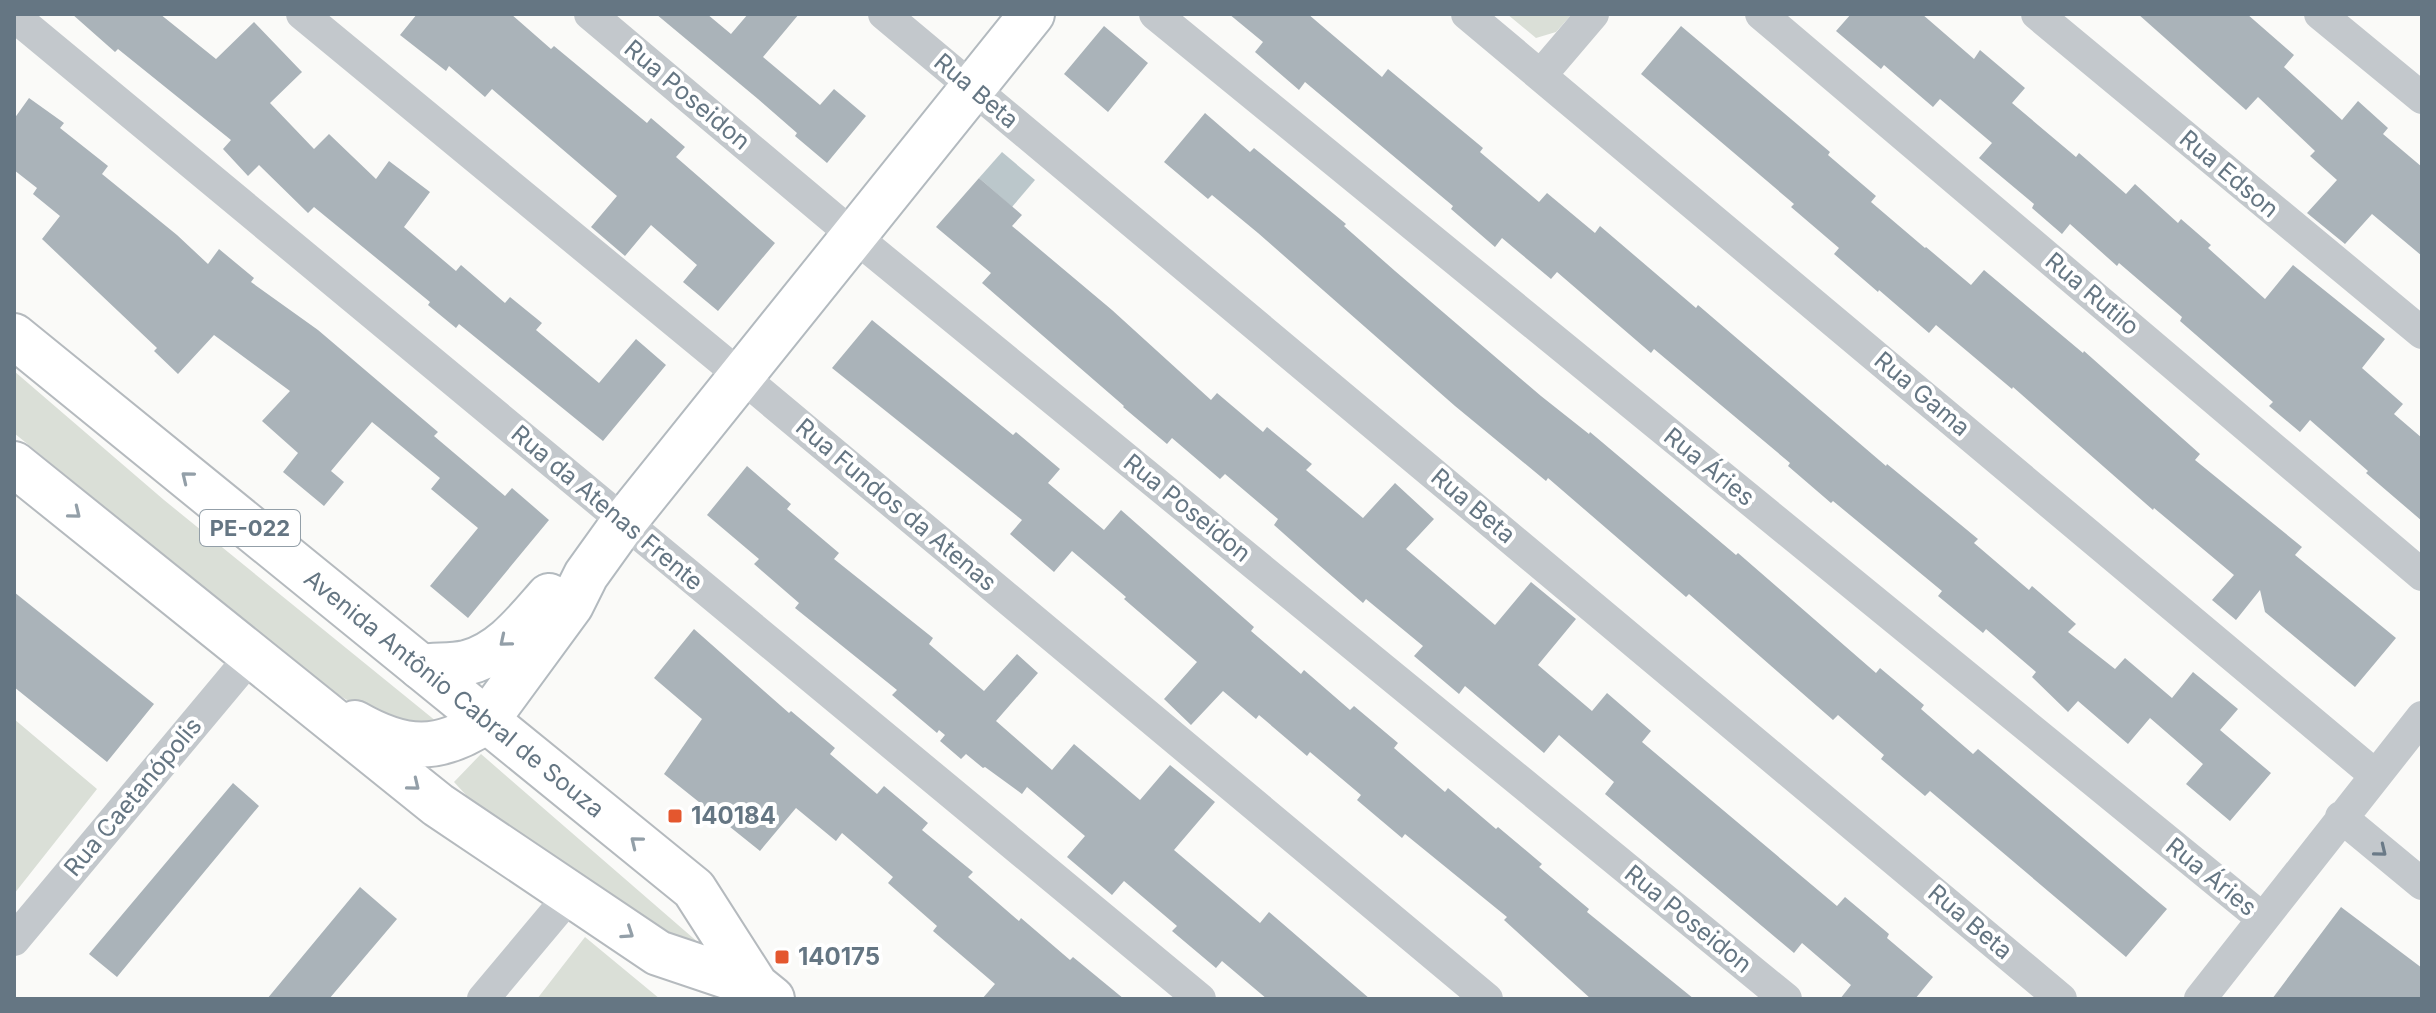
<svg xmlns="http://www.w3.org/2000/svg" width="2436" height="1013" font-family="Inter,sans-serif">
<rect width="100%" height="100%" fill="#fafaf8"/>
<!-- green -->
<path fill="#dadfd7" d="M1507,14H1572L1556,32L1536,38Z
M14,371L164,500L442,726L391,725L326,688L14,433Z
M14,719L97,789L14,894Z
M481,754L715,957L680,946L477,807L454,782Z
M585,937L660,999H537Z"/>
<!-- water -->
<path fill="#bbc7cb" d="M1002,152L1035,180L1012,207L979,178Z"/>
<!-- building -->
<path fill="#aab3b9" d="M72,14H160L216,59L254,22L302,72L270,103L314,149L329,134L376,179L389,161L430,192L404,227L456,271L461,265L505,303L510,297L542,323L536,330L599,383L636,339L666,365L603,441L459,324L456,328L428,305L430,302L314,207L308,213L259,165L248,176L223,149L231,140L118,49L115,52Z
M417,14H511L551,49L554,46L647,123L651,118L685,147L676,157L775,243L718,311L683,282L697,265L651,225L625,256L591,227L617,196L492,89L485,97L449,66L446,71L400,35Z
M656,14H707L731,34L748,14H799L763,57L820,105L834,89L866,116L827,163L795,136L797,133L758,99Z
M1229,14H1308L1382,77L1388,69L1483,148L1480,152L1539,202L1547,193L1595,233L1600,226L1696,308L1698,305L1886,466L1887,464L1978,539L1974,543L2029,590L2032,586L2076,624L2068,632L2115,669L2125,658L2172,698L2193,672L2238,709L2220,730L2271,773L2230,821L2186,784L2203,764L2150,718L2128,744L2078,701L2068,712L2032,677L2036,672L1986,629L1983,633L1938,596L1942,591L1833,501L1831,503L1788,466L1790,463L1654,349L1651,353L1557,272L1551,279L1502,238L1495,247L1451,209L1453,206L1305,82L1299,90L1255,52L1263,42Z
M1851,14H1922L1974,59L1980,50L2025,88L2012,103L2076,157L2079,153L2126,194L2135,184L2178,223L2181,219L2211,245L2208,248L2265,299L2293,265L2385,339L2362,368L2403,404L2394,414L2422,438V521L2366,473L2368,471L2310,420L2300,432L2269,406L2273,402L2180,321L2182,317L2119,263L2117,266L2070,224L2062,234L2032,208L2034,204L1979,158L1992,143L1940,99L1933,107L1884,65L1881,69L1836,31Z
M2138,14H2247L2294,55L2284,67L2342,120L2358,101L2388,128L2383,134L2422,167V256L2372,214L2345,244L2307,213L2337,180L2310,156L2315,151L2258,97L2246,110Z
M1104,26L1148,63L1108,112L1064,74Z
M1681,26L1830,152L1828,155L1876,196L1871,202L1925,248L1926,247L1971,285L1984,270L2083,353L2084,351L2200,454L2195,460L2302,547L2295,555L2396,638L2355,687L2265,612L2260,590L2236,620L2212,600L2234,575L2154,508L2153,510L2013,387L2012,389L1936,325L1929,333L1879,290L1878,292L1834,254L1839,248L1791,207L1794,204L1641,74Z
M29,98L64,123L60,128L108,166L102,174L177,235L208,264L219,249L254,278L251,282L318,330L438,432L434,436L505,496L512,488L549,520L468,618L430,586L478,528L431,489L440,478L372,422L331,471L344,482L324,506L283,472L298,453L262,421L290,391L214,335L178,374L154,351L157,348L42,239L60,216L33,194L37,188L14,170V119Z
M1205,113L1250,152L1254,148L1346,224L1344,226L1395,271L1541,396L1589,434L1590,432L1736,555L1738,553L1876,673L1880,668L1924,705L1921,709L1973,754L1978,749L2167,909L2126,957L1930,791L1925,796L1881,759L1884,755L1838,715L1833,720L1689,594L1686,597L1548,478L1546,481L1455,406L1258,233L1212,195L1208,199L1164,162Z
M979,178L1022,215L1012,226L1112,310L1211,400L1217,393L1263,432L1267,427L1312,464L1306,470L1363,518L1395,483L1434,519L1406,549L1495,625L1531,582L1576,619L1538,665L1592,711L1607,693L1651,731L1642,742L1837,906L1845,897L1889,934L1887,938L1933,977L1915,999H1840L1851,985L1802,943L1794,953L1605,794L1614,782L1559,735L1544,753L1465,686L1459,694L1414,656L1423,646L1366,599L1363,603L1319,565L1274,525L1278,519L1225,474L1220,479L1172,438L1167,444L1123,407L1124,406L982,283L991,273L936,227Z
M872,320L1013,435L1016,432L1060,469L1048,483L1104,530L1121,510L1254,627L1251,631L1301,674L1304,670L1350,710L1354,706L1398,743L1394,748L1445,792L1448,788L1496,829L1498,827L1542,864L1539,867L1589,909L1587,912L1694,999H1591L1504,920L1507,917L1405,834L1402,838L1357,800L1361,795L1310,752L1307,756L1259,715L1256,719L1223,691L1191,725L1164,699L1197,662L1124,599L1126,597L1072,551L1054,572L1010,534L1022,520L832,368Z
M747,466L791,504L787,509L839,553L834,559L933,638L929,644L984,691L1017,654L1038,673L996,721L1052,770L1074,744L1140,800L1170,765L1215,802L1174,850L1260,923L1269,912L1370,999H1267L1222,961L1216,968L1172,931L1177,926L1124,881L1112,895L1067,857L1085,836L1027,787L1022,794L985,767L983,768L966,754L961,759L940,741L945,735L939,730L937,733L892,695L897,690L795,608L799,603L754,564L759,559L707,515Z
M14,592L154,704L107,762L14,687Z
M694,629L789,713L791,711L835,748L830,754L877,794L884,786L928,823L922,830L973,872L968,877L1019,921L1021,918L1070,960L1073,957L1124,999H982L995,984L933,931L937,926L888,883L893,877L842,833L836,841L796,808L760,851L664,774L702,719L654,678Z
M233,783L259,806L117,977L89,954Z
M360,887L397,919L329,999H267Z
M2341,907L2422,968V999H2272Z"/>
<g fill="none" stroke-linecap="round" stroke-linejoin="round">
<defs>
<path id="secondary" d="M421,667C436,665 452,666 466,663C502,654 526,622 549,596
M486,721L571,605L586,575L624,522L1032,14"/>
<path id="primary" d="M14,336L694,889L756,986L772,999
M14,464L438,805L658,953L756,986
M355,723C404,751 439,753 486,721"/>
</defs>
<!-- secondary casing -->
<use href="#secondary" stroke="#b3babf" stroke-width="48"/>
<!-- primary casing -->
<use href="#primary" stroke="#b5babe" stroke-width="48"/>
<!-- street -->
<path stroke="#c3c8cc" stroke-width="32" d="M302,14L741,376L1487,999
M590,14L854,236L1786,999
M884,14L2061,999
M1155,14L2263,919
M1467,14L2375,775
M1761,14L2422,575
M2037,14L2422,333
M2320,14L2422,98
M14,16L1200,999
M1541,75L1593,14
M2341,817L2422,884
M14,940L252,655
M483,999L571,894
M2200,999L2422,717"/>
<!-- secondary -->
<use href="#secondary" stroke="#fff" stroke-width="44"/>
<!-- primary -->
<use href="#primary" stroke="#fff" stroke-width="44"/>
</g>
<!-- one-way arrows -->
<defs><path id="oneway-chevron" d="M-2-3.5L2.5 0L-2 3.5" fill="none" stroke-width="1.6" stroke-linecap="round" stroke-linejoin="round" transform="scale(2)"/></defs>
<g stroke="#939fa8">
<use href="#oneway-chevron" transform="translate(187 477) rotate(-141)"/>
<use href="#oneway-chevron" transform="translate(75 513) rotate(39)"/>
<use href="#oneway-chevron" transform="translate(505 641) rotate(140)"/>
<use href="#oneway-chevron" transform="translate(414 785) rotate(39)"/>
<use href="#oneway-chevron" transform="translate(636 842) rotate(-141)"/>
<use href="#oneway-chevron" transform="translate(628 933) rotate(34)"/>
</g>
<use stroke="#6a7a87" href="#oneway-chevron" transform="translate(2381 851) rotate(39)"/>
<!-- markers -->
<g fill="#e4572e" stroke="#fff" stroke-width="3">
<rect x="667" y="808" width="16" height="16" rx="4"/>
<rect x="774" y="949" width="16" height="16" rx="4"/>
</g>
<g text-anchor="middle" stroke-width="8" stroke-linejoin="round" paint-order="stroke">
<!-- shield labels -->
<rect fill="#fff" stroke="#939fa8" stroke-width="2" x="200" y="510" width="100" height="36" rx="6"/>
<g font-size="22" font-weight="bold" fill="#657683">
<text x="250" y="536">PE-022</text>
</g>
<!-- street labels -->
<g font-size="24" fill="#657683" stroke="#fff">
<text transform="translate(976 91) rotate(40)" y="8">Rua Beta</text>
<text transform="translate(687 95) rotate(40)" y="8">Rua Poseidon</text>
<text transform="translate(2229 174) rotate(40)" y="8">Rua Edson</text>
<text transform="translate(2092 294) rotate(40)" y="8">Rua Rutilo</text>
<text transform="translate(1922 394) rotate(40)" y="8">Rua Gama</text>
<text transform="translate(1709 467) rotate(39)" y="8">Rua Áries</text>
<text transform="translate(896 505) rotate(40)" y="8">Rua Fundos da Atenas</text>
<text transform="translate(1473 506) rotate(40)" y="8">Rua Beta</text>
<text transform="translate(607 508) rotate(40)" y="8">Rua da Atenas Frente</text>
<text transform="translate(1187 508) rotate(39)" y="8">Rua Poseidon</text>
<text transform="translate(454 694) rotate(39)" y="8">Avenida Antônio Cabral de Souza</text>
<text transform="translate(133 797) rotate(-50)" y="8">Rua Caetanópolis</text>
<text transform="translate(2211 877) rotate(39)" y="8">Rua Áries</text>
<text transform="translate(1688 919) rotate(39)" y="8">Rua Poseidon</text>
<text transform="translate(1970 922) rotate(40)" y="8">Rua Beta</text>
</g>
<!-- poi labels -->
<g font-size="24" font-weight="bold" fill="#657683" stroke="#fff" text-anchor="start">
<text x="691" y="824">140184</text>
<text x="798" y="965">140175</text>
</g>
</g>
<!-- border -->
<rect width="2436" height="1013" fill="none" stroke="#657683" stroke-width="32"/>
</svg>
